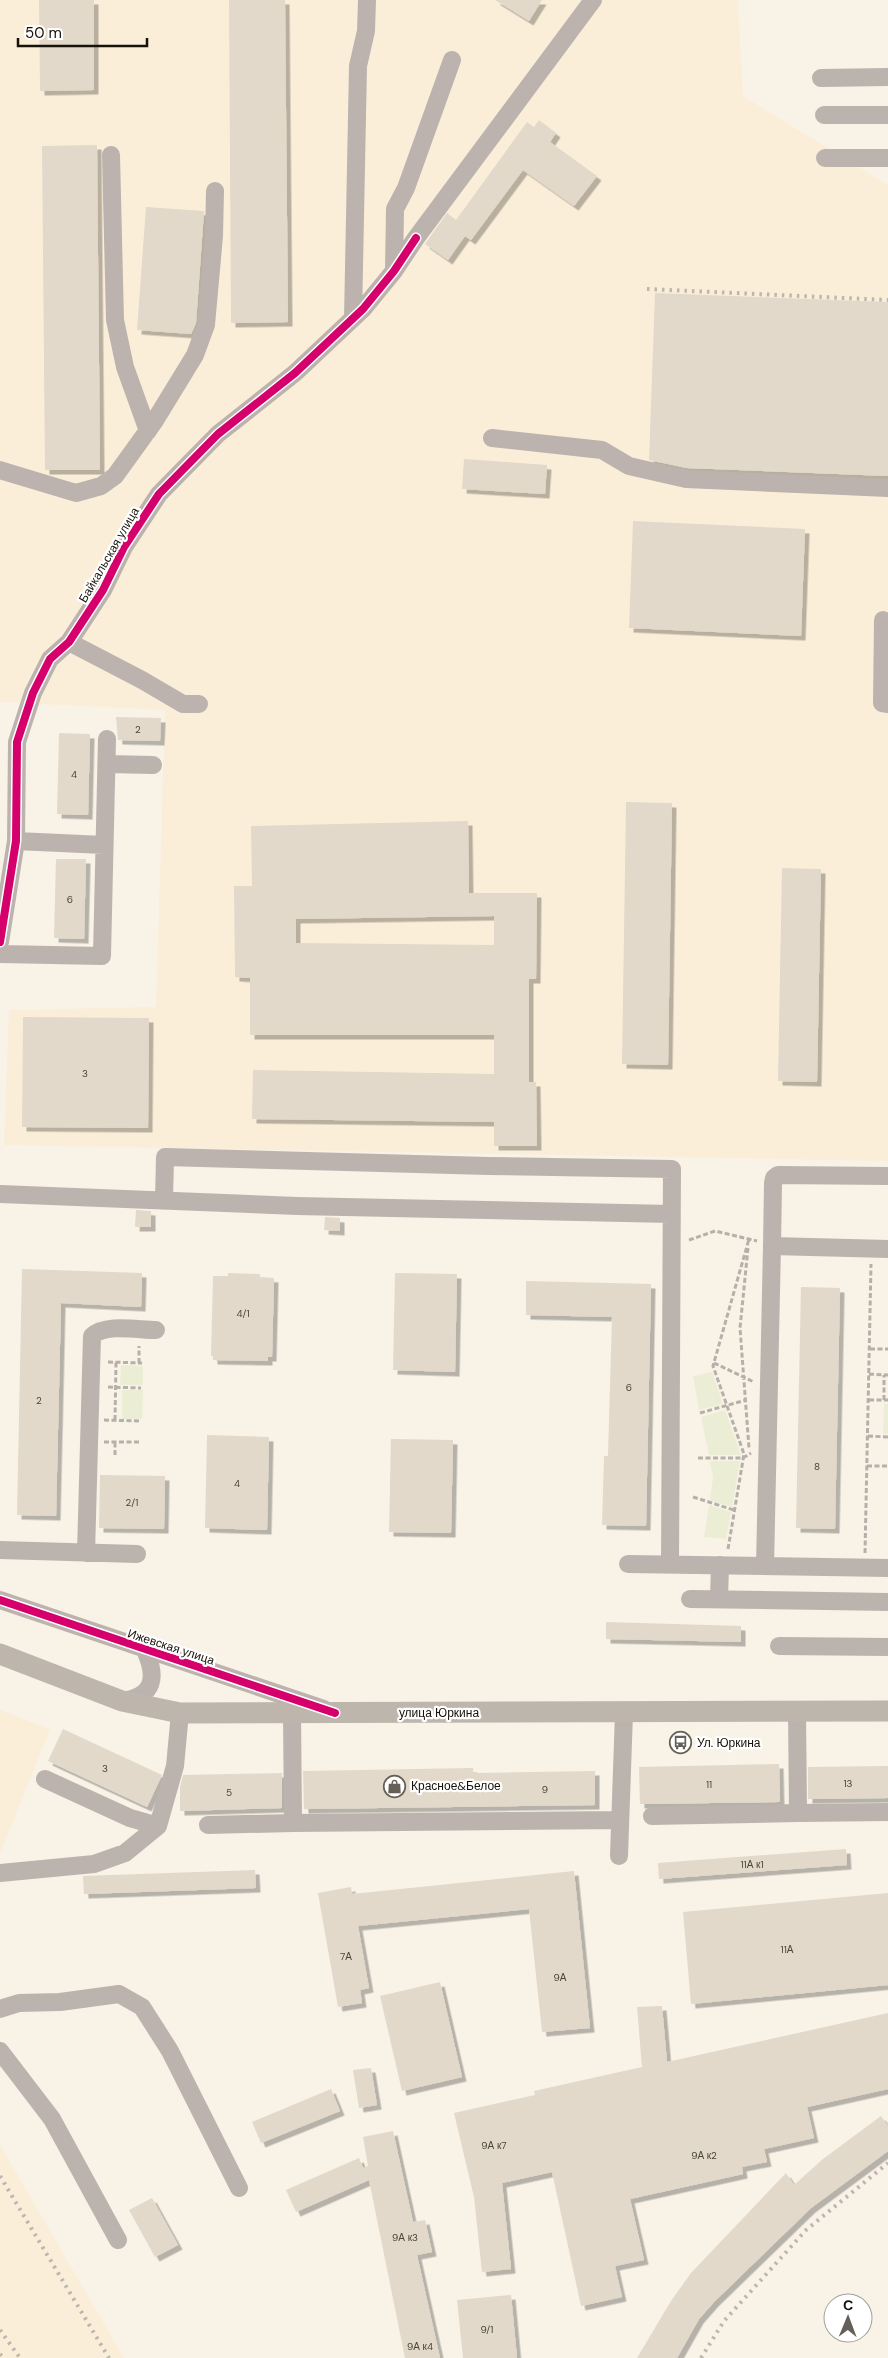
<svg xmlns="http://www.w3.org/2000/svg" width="888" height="2358" font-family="'DM Sans',sans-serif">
<defs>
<filter id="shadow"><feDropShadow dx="4.5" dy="4.5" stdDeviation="0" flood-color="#0004"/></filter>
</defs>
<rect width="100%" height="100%" fill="#f8f2e7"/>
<!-- built -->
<path fill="#fbeed9" d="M0,0H738L743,96L888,185V1161L4,1145L9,1010L156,1007L165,710L0,702Z
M0,1710L50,1729L0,1854Z
M0,2146L3,2150L124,2358H0Z"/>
<!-- green -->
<path fill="#ebeed4" d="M121,1365L143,1366V1385H120Z
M712,1372L723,1404L699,1410L693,1376Z
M122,1390H143L142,1419H122Z
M884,1404H888V1434H883Z
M725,1410L741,1455H709L701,1417Z
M710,1461H740L732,1507L710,1500L713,1477Z
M709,1505L731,1512L726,1539L704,1537Z"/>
<!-- building -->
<path fill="#e2d9ca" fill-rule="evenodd" filter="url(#shadow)" d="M39,0H94V90L40,91Z
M229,0H285L288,322L231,323Z
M495,0H542L529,21Z
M539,120L556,133L550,142L597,176L574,206L523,170L471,240L465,236L448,260L425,244L447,213L456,220L527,122L534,127Z
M97,145L100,470H45L42,146Z
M146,207L204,211L196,323L191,334L137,330Z
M655,293L888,302V476L687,468L649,460Z
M464,459L547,465L545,494L462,489Z
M633,521L805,529L801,636L629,628Z
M116,717L161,718L160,741L118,740Z
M59,733L90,734L88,815L57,814Z
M626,802L672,803L668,1065L622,1064Z
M468,821L469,893H537L536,979H529V1082H536L537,1146H494V1122L252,1119L253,1070L494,1074V1035H250V978L235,977L234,886H252L251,826ZM494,916V945L296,943V919Z
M56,859H86L84,939L54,938Z
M782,868L821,869L817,1082L778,1081Z
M23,1017L149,1018L148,1128L22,1127Z
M136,1210L151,1211V1227H135Z
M325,1217L340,1218V1231L324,1230Z
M22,1269L142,1273L141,1307L61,1303L56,1516L17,1515Z
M228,1273L260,1274V1277L274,1278L272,1357H268V1361L213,1360V1356H211L213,1276H228Z
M395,1273L457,1274L455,1372L393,1370Z
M526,1281L651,1284L646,1526L602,1525L604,1456H608L612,1317L526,1315Z
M801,1287L840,1288L835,1529L796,1528Z
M207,1435L269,1437L267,1530L205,1528Z
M391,1439L453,1440L451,1533L389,1532Z
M100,1475L165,1476L164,1529L99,1528Z
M606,1622L741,1626V1642L606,1639Z
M63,1729L162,1775L147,1807L48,1761Z
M779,1764L780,1802L640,1804L639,1767Z
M888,1766V1798L808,1799V1767Z
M473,1768V1773L595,1771V1805L304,1809L303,1771Z
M282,1773V1808L180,1811V1787L183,1775Z
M846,1849L847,1865L659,1879L658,1863Z
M255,1870L256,1888L84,1894L83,1876Z
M574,1871L590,2028L542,2032L529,1909L358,1926L369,1988L360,1990L362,2003L338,2007L318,1893L351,1887L352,1894Z
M888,1893V1985L691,2004L683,1912Z
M440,1982L462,2077L402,2091L380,1996Z
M662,2006L667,2062L888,2013V2089L807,2107L814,2138L764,2149L767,2162L742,2167L743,2174L630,2199L644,2260L615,2266L622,2297L581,2306L552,2172L502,2183L511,2269L482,2272L474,2197L454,2113L535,2095L534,2091L642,2067L637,2007Z
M371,2068L377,2105L359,2108L353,2070Z
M331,2089L340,2111L261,2143L252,2122Z
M881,2116L888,2126V2151L811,2208L714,2302L699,2319L677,2358H637L671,2301L691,2273L786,2173L794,2185L823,2159Z
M393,2131L413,2222L425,2220L432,2252L417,2255L440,2358H405L369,2180L296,2212L286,2190L359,2158L363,2168L368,2166L363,2137Z
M152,2198L178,2245L155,2257L129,2210Z
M511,2295L517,2358H463L457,2300Z"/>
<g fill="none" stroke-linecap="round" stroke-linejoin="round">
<!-- path -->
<path stroke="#b6b0aa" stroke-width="3" stroke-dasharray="5 2.5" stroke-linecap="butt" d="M689,1240L715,1231L757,1241
M748,1248L740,1328L749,1448
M870,1349H888
M108,1362L142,1363
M139,1363V1346
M714,1363L754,1382
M869,1374L888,1375
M108,1387L141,1388
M869,1400H888
M884,1400V1375
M700,1413L746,1400
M104,1420L140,1421
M115,1420L116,1362
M868,1436L888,1437
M104,1442H140
M115,1455V1442
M698,1458H743L751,1453
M867,1466H888
M693,1497L734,1510
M728,1549L744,1454L713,1366L749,1239
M865,1553L871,1264"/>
<!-- minor -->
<path stroke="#bcb3ae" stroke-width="18" d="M821,78L888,77
M824,115H888
M111,155L115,320L125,367L148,431
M825,158H888
M394,271L395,209L406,188L452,60
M353,318L358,66L366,31L367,0
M492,438L602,450L629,466L686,479L888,488
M0,470L76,493L101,486L115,476L154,422L195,355L206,325L214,236L215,191
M883,620L882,703L888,704
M69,642L142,680L183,704H199
M107,764L153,765
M16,841L104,845
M0,942L16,841L17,742L33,693L50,659L69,642L103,590L124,547L159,494L218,434L295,373L363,309L394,271L416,238L593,0
M0,954L102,956L107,739
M0,1194L297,1206L671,1214
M164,1200L165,1157L488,1166L672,1169L670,1565
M772,1246L773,1183L774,1178L778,1175L888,1176
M0,1550L137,1554
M86,1553L92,1336C106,1323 138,1330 156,1330
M628,1564L888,1568
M765,1566L772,1246L888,1249
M690,1599L888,1602
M719,1599L720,1565
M0,1600L324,1709
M779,1646L888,1647
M122,1701C155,1696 157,1677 145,1650
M797,1712L798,1813L888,1812
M292,1713L293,1823L620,1820
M45,1779L130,1818L158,1826L175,1766L180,1713
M652,1816L798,1813
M208,1825L293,1823
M619,1856L624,1713
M0,1873L94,1864L125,1853L158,1826
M0,2009L19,2003L60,2002L119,1994L142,2007L170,2051L239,2188
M0,2051L52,2119L118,2240"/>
<!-- major -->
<path stroke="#beb5ad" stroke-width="21" d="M0,1654L122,1701L180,1713L888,1711"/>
<!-- rail -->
<path stroke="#bcb6af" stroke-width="4" stroke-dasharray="2.5 5" stroke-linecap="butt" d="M647,289L888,300
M0,2176L109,2358
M0,2330L20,2358
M0,2354L3,2358
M701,2358L724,2321L806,2230L888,2163"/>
<defs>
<path id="cycleway" d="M0,942L16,841L17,742L33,693L50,659L69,642L103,590L124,547L159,494L218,434L295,373L363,309L394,271L416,238
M0,1600L335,1713"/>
</defs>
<!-- cycleway casing -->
<use href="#cycleway" stroke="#fff" stroke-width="11"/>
<!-- cycleway -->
<use href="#cycleway" stroke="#d6006c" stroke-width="8"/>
</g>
<!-- icons -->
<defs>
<symbol id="bus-ring" viewBox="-11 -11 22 22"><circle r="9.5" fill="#fff" stroke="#656057" stroke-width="1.5"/><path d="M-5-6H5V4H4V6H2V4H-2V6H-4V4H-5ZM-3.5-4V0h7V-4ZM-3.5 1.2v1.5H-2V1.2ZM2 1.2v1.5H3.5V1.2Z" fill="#656057"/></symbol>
<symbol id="shop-ring" viewBox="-11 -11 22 22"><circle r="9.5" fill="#fff" stroke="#656057" stroke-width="1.5"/><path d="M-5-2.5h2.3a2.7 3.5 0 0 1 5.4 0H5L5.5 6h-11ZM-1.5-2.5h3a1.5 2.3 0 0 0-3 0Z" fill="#656057"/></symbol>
</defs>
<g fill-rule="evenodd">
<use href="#bus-ring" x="668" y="1730" width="25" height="25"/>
<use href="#shop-ring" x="382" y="1774" width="25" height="25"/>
</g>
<g text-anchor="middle" stroke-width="4.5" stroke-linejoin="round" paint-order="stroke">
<!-- number labels -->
<g font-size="10" fill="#4b453b">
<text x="138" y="733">2</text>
<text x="74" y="778">4</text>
<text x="70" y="903">6</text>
<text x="85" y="1077">3</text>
<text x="243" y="1317">4/1</text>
<text x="629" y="1391">6</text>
<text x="39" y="1404">2</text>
<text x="817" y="1470">8</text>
<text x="237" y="1487">4</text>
<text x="132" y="1506">2/1</text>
<text x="105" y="1772">3</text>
<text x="848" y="1787">13</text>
<text x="709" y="1788">11</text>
<text x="545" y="1793">9</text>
<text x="229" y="1796">5</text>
<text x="752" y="1868">11А к1</text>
<text x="787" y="1953">11А</text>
<text x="346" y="1960">7А</text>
<text x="560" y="1981">9А</text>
<text x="494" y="2149">9А к7</text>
<text x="704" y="2159">9А к2</text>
<text x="405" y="2241">9А к3</text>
<text x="487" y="2333">9/1</text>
<text x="420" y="2350">9А к4</text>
</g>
<!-- street labels -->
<g font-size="12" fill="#161109" stroke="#fff">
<text transform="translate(109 555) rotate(-60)" y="4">Байкальская улица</text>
<text transform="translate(171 1647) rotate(18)" y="4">Ижевская улица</text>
<text x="439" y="1717">улица Юркина</text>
</g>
<!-- poi labels -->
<g font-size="12" fill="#161109" stroke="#fff" text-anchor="start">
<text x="697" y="1747">Ул. Юркина</text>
<text x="411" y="1790">Красное&amp;Белое</text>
</g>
</g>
<!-- north arrow -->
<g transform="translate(848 2318) rotate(1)"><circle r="24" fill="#ffffff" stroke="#a2a09d"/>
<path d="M0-4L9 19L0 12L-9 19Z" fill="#656057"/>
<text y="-8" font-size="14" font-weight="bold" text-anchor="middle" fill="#161109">С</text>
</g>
<!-- scale -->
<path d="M18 38v8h129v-8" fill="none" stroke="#161109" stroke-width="2.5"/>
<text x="25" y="38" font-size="15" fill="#161109" stroke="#ffffff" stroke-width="4" paint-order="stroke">50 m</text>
</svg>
